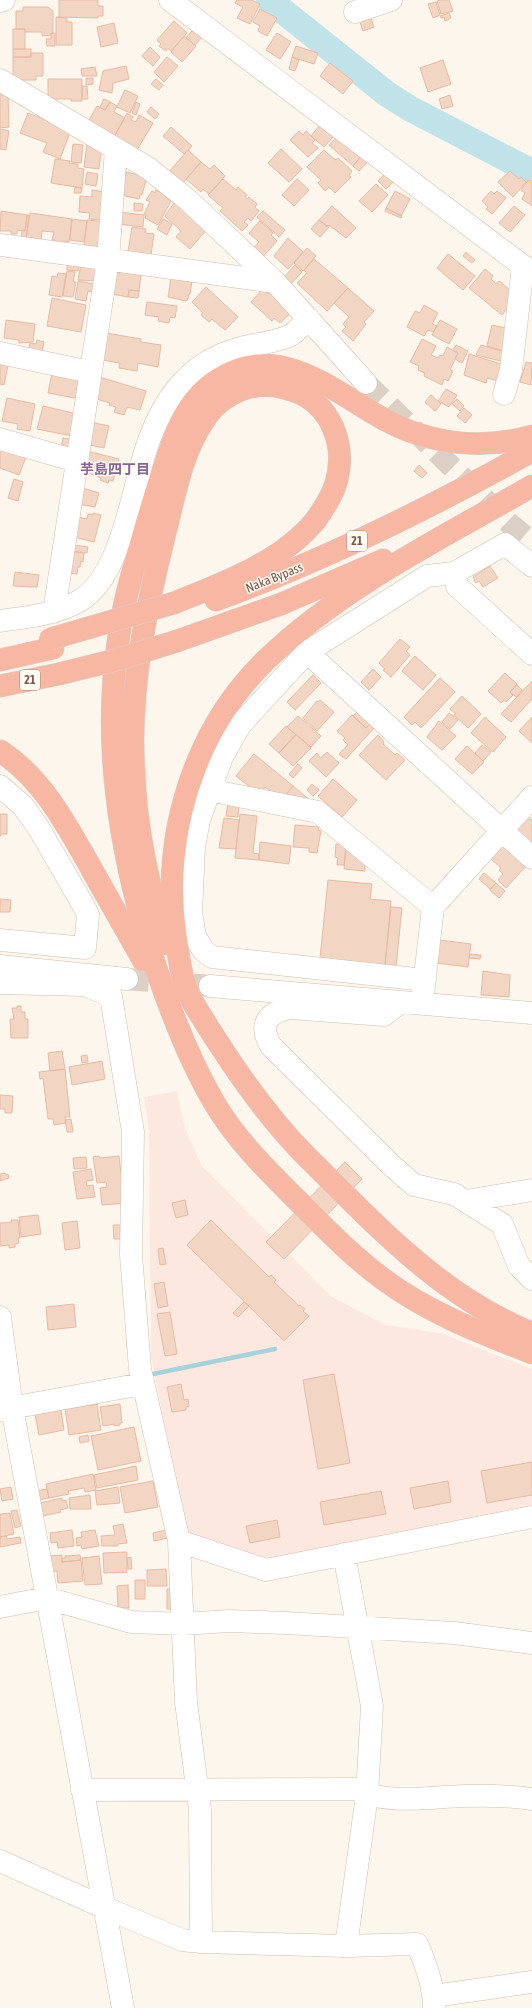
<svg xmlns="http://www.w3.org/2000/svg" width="532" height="2008" font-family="'Asap Condensed','Noto Sans JP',sans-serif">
<rect width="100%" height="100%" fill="#fdf6ec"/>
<!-- commercial -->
<path fill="#fde8e0" d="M177,1091L185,1128L202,1166L332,1297L386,1325L440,1333L532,1369V1506L269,1560L186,1533L151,1357L149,1132L144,1097Z"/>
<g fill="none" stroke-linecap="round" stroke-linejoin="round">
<!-- stream -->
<path stroke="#a5d3da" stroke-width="4.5" d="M148,1375L275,1349"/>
<!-- river -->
<path stroke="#bfe3e8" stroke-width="26" d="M269,0L387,94L409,108L532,172"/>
</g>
<!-- building -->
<path fill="#f3d5c3" stroke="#e6bba3" d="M59,0H98V6H103V16H98V18L59,17Z
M237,0H251L260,4L250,24L237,18L243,7L235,3Z
M440,0H449L453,11L441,14L437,1Z
M436,2L440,15L433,18L428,4Z
M23,7H48L53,11V33L51,35L42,36V32H25V29H16V11H23Z
M260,9L277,18L267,36L258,31L260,26L253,22Z
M449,13L451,18L445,21L444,17L441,18L440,16Z
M56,17L67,18V22H72V45H56Z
M371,18L374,27L363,31L360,22Z
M174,21L187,33L171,51L168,48L166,51L159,46L161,44L157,40Z
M114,23L118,43L101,47L97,27Z
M13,29H25V49H13Z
M192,31L202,37L195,45L186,38Z
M51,33H55V46H47L46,39H51Z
M277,33L291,42L280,59L266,50Z
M184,36L196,46L182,62L171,52Z
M296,46L318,53L314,64L292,57Z
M150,47L160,57L153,66L142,56Z
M13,49H31V57H13Z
M31,53H43V76H36V80H13V57H31Z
M167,57L178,66L164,82L154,72Z
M292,57L299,60L295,71L289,69Z
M443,60L451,84L428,92L420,68Z
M330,63L353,81L343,94L320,76Z
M126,66L129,79L113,83L112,93L99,90L103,71Z
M95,67L97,76H82L81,69Z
M86,78H93V84L86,85Z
M48,79H82V101H71V99H48Z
M156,79L163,85L159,90L151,84Z
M82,86H87L88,99H82Z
M0,89L8,94L9,127L0,128Z
M125,90L138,96L130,113L117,107Z
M450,95L453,106L442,109L439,99Z
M104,99L110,102L105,110L100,107Z
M110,102L117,106L114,112L125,118L112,140L86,125L97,106L105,110Z
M136,102L140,104L136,115L132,113Z
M151,107L159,114L155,119L147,112Z
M28,113L71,130L60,159L43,152L47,143L20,133Z
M127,113L133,117L131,120L136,122L139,115L153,123L137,150L114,137Z
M319,126L333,137L324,147L311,136Z
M171,127L192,146L184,154L163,136Z
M0,129L9,131L6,150L0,149Z
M299,131L303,135L306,131L315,140L312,143L318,148L308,157L290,140Z
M340,133L363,154L353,166L329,145Z
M73,144L83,145L81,163L71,162Z
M87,144L102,145L99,169L84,167Z
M281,149L302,169L289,182L268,163Z
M188,150L201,162L181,185L168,173Z
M324,150L335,160L338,158L352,171L349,175L351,177L335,193L329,187L325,191L318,183L321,180L307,167Z
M363,154L370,159L359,171L353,166Z
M55,159L70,161L69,163L78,164V168L84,169L82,188L51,183Z
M201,162L210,169L214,165L225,176L209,194L203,189L201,192L186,179Z
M387,171L395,180L386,189L378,181Z
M510,171L519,179L521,177L526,182L513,197L498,182Z
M87,172L98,174L96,186L85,184Z
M126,172L147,177L142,195H140L139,199L121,195Z
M223,179L236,190L238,187L247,195L245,197L247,199L249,197L257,204L255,207L259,211L251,221L248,218L244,222L248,225L242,231L220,211L223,208L208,195Z
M297,179L309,190L294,206L282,195Z
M528,180L532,183V206L522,199L525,193L521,190Z
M376,184L388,195L372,212L359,201Z
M75,187L82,188L81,193H74Z
M92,190L105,192L102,220L89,219L90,213L79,212L80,196L92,197Z
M156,190L166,195L165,197L171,201L158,225L145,218L146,215L144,214L150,202L146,200L152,191L155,193Z
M395,191L410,199L401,216L386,208Z
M491,191L494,194L497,191L506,198L492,214L486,209L488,207L482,201Z
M176,200L208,228L190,249L176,237L181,231L165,216Z
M134,203L143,204L142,211H134Z
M332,206L356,228L346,238L329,225L327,227L319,220Z
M514,206L525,215L510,232L499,223Z
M386,208L402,216L401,218L385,211Z
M1,211L27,215L25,231L17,230V234H11V231H0Z
M263,211L285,230L279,237L257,217Z
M120,212L144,215L143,227L118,224Z
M30,213L72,219L69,242L63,241V244L55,243V240H52L54,232L42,231L41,241L26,239Z
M27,215H29L26,239H21L22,230L25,231Z
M72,219L87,221L84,242L70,240Z
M163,219L172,224L167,235L157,229Z
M87,220L105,222L103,249L84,247Z
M319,220L329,227L320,237L311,229Z
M260,221L273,233L271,235L277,241L261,259L251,251L259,242L249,233Z
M132,227L146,229L145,233L154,234L151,255L128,252Z
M288,238L303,252L288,269L274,256Z
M307,248L316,256L303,271L294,263Z
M466,252L475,260L472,263L463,256Z
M448,254L475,276L463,290L437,268Z
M314,259L348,288L327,311L297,283L307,273L304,270Z
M67,262L79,263L78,271L67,270Z
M81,264L101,267L99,281L78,280Z
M295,265L302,272L290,285L283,278Z
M485,269L493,276L491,279L496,284L499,281L515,294L514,300L502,315L469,288Z
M67,271L75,272L73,282H76L73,297L63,296Z
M116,271L141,275L139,291L129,290L128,297L112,294Z
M58,273L66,274L62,297L49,295L52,276L57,277Z
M171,278L192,281L190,294H189L188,299L186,301L168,297Z
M78,281L100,285L98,293L88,291L86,301L75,299Z
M206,287L238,317L225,330L212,319L209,322L201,315L203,313L192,302Z
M348,288L374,311L364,322L366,324L353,341L342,331L346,327L343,324L349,317L334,303Z
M263,289L268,294L270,291L294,310L280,323L274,318L272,321L251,302Z
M129,290L139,291L138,298L128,297Z
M52,298L86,305L81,332L47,326Z
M147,302L177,306L175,318L170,317L169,323L158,321L159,317L145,315Z
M424,305L438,313L432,324L437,326L433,332L428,330L424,336L407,327L415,311L420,313Z
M6,320L35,324L33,342L19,343V340L4,338Z
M440,320L457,329L449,344L432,335Z
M492,325L514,330L504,351L487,346Z
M106,333L141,339V342L161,345L158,367L138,363L137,371L119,368L120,363L102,360Z
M422,339L436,346L431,355L438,358L440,355L443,356L447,347L458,353L450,370L453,371L448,381L444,379L442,385L424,376L425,373L418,370L419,366L410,362Z
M37,340L44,342L41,357L28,354L30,343L36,344Z
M456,345L468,351L462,363L455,359L458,353L453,350Z
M481,345L511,354L509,363L476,355Z
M469,354L507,366L502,382L487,378L486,383L464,375Z
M0,359L9,361L4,385L0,384Z
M526,362L532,363L531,385L520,382Z
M52,373L84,381L80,399L48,393Z
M99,377L146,391L140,410L127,407L124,415L114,412L116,407L109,405L110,403L93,398Z
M446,389L457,395L449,407L438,401Z
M431,395L441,404L435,411L425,402Z
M7,398L35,404L30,431L17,429L18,424L2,421Z
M457,399L464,406L460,411L452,404Z
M43,406L77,414L72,436L37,429Z
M464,408L472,415L465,423L457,416Z
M90,422L109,426L104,448L86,444Z
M63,438L74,440L72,452L61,450Z
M0,444L27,454L19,475L0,468Z
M87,451L119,459L113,481L109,480L108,483L100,480L101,478L81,470Z
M419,465L427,473L422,478L414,471Z
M14,479L23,482L18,501L8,498Z
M82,488L99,493L95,507L78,504Z
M93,513L101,515L94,542L70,536L74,516L87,519L88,514L93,515Z
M73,545L88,547L87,553L72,551Z
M68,551L84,553L83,562L81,561L80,567H78L77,574L67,573Z
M490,566L498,578L483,587L479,581L476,583L473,577Z
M15,572L39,575L37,587L13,586Z
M400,639L410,647L406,651L410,655L391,677L383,670L385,669L379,663Z
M415,656L436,675L423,690L402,671Z
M373,669L381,677L369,690L361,682Z
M505,673L517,684L510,692L513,695L506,702L504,700L501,703L488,691Z
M313,675L321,683L295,710L287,702Z
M440,678L455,692L421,728L415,722L412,725L404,717Z
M532,681V699L511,722L501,714Z
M517,685L522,690L516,697L510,692Z
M462,696L481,714L468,728L454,715L456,714L450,709Z
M320,700L334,712L317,731L303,718L317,701L318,702Z
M357,712L370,724L366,728L353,716Z
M449,713L458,720L450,729L442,722Z
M352,715L366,728L370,724L374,728L346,759L339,754L348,745L343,740L345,738L337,731Z
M298,716L321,736L311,747L287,727Z
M485,717L506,737L493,752L471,733Z
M532,717V743L519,731Z
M439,721L456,736L442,750L427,737Z
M286,726L296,735L279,753L269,744Z
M296,734L311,748L293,766L279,753Z
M378,735L384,742L383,744L395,755L397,753L405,760L386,780L359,755Z
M482,745L491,752L483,761L475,753Z
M467,746L484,762L472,774L455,759Z
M327,752L339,763L326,777L309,761L317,753L321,758Z
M254,754L293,786L282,800L265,787L262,791L251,788L236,776Z
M298,764L302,768L293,778L289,774Z
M333,779L357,800L342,817L318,796Z
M312,784L319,790L313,796L307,790Z
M293,786L312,802L282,800Z
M228,803L239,804L238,817L226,816Z
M0,814H7V834H1V836H0Z
M240,814L257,816L253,853L259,854V860L235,858Z
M525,814L532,820V846L512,828Z
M224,818L239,820L236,849L219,848Z
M295,825L319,827L318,830L321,831L317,853L309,852V848L293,847Z
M260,842L291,846L289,864L259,860Z
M336,844L346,845L344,865H337L338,858L335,857Z
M504,845L526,866L506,888L498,880L503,874L499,870L501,868L490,858L501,846L503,847Z
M346,847L365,863V871L344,869Z
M484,873L496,883L490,889L479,879Z
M328,880L372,884L370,899L391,901L385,965L320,958Z
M496,883L505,891L499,898L490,890Z
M0,899L11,900L10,912H0Z
M391,907L402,908L396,967L385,965Z
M439,940L471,944L468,967L436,963Z
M470,954L481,955L480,959L469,958Z
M483,971L510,975L509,997L481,995Z
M17,1006H21V1012H25V1019H28V1038H11L10,1019H14L12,1008H17Z
M62,1051L65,1069L50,1071L48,1053Z
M87,1055L88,1062L82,1063L81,1056Z
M102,1061L105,1079L72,1085L69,1067Z
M65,1069L70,1117H65L66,1123L54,1125L53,1119H48L43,1078L40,1079L39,1072Z
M0,1095L13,1096L12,1113H5V1109H0Z
M71,1119L73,1132H67L65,1120Z
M99,1156L100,1158L119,1156L121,1173L126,1172L127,1203L102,1205L100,1188L107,1187L106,1182L97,1183L93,1157Z
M86,1157L87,1168L74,1169L73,1158Z
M345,1162L362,1179L284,1259L266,1242Z
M91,1169L93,1180L86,1181L87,1186L93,1185L95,1197L77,1199L73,1172Z
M5,1173L6,1175L8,1174L9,1178L0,1181V1174Z
M185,1200L188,1215L176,1218L172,1203Z
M38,1215L41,1234L21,1237L19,1217Z
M11,1220H18L20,1238H18L19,1243L15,1244V1247L9,1248V1245L0,1246V1223L12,1222Z
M211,1220L269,1277L271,1275L276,1280L274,1282L299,1306L300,1305L305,1309L303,1311L309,1316L284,1341L187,1245Z
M77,1221L80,1248L65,1250L62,1223Z
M113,1225H126V1239H114Z
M163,1248L166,1264L160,1265L158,1249Z
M164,1282L168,1306L158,1308L154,1284Z
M244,1302L249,1306L238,1317L233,1313Z
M74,1304L76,1327L48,1330L46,1307Z
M170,1312L177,1354L165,1356L157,1314Z
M334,1374L350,1463L318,1469L303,1380Z
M181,1384L184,1400L188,1399L189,1406L186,1407V1410L172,1412L167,1387Z
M97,1404L101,1430L69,1435L65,1409Z
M120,1404L122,1423H120V1425L114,1426V1424L103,1426L100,1407Z
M61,1410L64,1430L39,1435L35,1414Z
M134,1427L141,1461L98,1470L91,1436Z
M88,1435L89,1441L80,1443L79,1437Z
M532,1462V1495L487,1503L481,1471Z
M136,1466L138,1480L97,1488L94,1475Z
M93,1474L96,1490L85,1492L84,1488L68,1491L69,1494L49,1498L46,1484Z
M153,1481L158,1507L125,1513L120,1487Z
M448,1481L451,1502L414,1509L410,1488Z
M11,1487L13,1499L2,1501L0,1489Z
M118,1487L120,1503L97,1505L95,1491Z
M47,1489L49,1498L38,1500L36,1491Z
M381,1491L386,1514L324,1525L320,1502Z
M90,1495L91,1509H70L69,1498Z
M62,1498V1501L66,1500L68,1508L60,1510L61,1512L43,1516L40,1503Z
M17,1510L21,1526L15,1528L11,1511Z
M10,1513L14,1534L0,1537V1514Z
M277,1520L280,1537L250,1543L246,1526Z
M123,1524L127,1543L118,1544V1546H102L101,1536L115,1535L113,1526Z
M72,1530L74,1546L58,1548L57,1542L51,1543L50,1533Z
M95,1530L99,1546L82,1549L81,1545L77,1546L76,1538L82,1537L81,1532Z
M166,1530L168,1538L154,1541L153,1533Z
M6,1536L7,1539L20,1537L21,1543L0,1547V1537Z
M127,1552V1572L104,1573L103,1553Z
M62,1555V1562L81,1560L83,1581L58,1583L57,1571L52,1572L49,1556Z
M80,1555L81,1560L62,1562V1558H65V1556Z
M99,1556L102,1584L85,1585L82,1558Z
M131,1557L132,1569H128L127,1558Z
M166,1569L167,1586H147V1570Z
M135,1580H145V1599H135Z
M128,1585L129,1608H118L117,1586Z
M167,1589H176L177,1609H167Z"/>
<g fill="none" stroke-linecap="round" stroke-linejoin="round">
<!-- minor-tunnel -->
<path stroke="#dcd0c4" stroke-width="22" stroke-dasharray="22 11" stroke-linecap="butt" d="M366,383L510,524L532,542
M127,979L210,986"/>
<defs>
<path id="minor" d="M170,0L523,266L532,271
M0,1L4,0
M355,12L391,0
M0,80L148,168L188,200L275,282L366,383
M0,245L275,282
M0,353L90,372
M504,394L511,370L523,266
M0,439L76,461
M454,573L457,586L532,654
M54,612L108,260L116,149
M0,621C26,617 55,615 79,601C120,578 132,494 145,452C153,427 164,402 182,383C201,361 225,351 253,345C265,343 279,341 291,335C297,331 303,324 309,319
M307,652L532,858
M0,786L23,806L38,827L82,903L88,915L85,948L0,940
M209,790L318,812L433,907
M0,966L127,979
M425,980L212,957L203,950L195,936L191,913L194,847L199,820L222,757L240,725L307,652L427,576L454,573L505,544L532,566
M0,983L85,985L111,996L133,1132L131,1255L140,1369L179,1541L266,1570L532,1517
M210,986L532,1013
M423,994L433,907L532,797
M401,1002L384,1015L291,1008C268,1012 258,1024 271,1046L391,1165L414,1185L454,1194L502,1224L519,1266L532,1279
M466,1201L532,1190
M0,1317L12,1408L123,2008
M0,1410L142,1384
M179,1541L186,1702L200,1810L201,1942
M344,1554L372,1706L367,1795L346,1946
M0,1607L47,1598L131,1622L183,1624L229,1621L286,1623L454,1633L532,1643
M82,1790L355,1789C386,1805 430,1797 464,1796C487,1795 509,1796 532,1799
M0,1861L103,1907L182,1940L201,1942L346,1946L417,1944C426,1964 434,1986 434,2008
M434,1996L532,1982"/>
<path id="highway" d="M532,436C493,447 451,446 412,432C350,411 290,334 219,379C184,400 174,438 162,474C154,498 147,522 140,547C131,576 123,605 119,635C101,745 121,860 155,965C171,1013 189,1060 215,1104C237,1141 268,1171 299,1202C326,1229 352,1256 383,1279C427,1312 481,1333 532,1353
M532,486C442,538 343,586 267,659C194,729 162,835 175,933C178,952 180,973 187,991C195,1008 207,1025 217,1041C244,1083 272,1122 307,1157C375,1224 441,1297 532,1333
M216,600C325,560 430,508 532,451
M177,641L281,604L383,560
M0,660L53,648
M0,686L59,674
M0,751C43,779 66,824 91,868C108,899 126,929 143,960
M168,944C144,878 133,810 133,740C133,666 150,593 168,521C176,488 184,450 203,422C212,407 227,395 244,389C259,384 276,385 291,390C331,402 347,445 336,483C332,496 323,510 315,521C280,563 223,583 174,603"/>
</defs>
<!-- minor casing -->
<use href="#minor" stroke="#d1beb0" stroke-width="23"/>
<!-- highway casing -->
<use href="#highway" stroke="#dad1cd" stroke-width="23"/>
<!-- minor -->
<use href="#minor" stroke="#fff" stroke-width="22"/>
<!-- highway -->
<use href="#highway" stroke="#f7b7a3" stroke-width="22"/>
<defs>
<path id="highway-bridge" d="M50,639L174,603
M59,674L119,659L177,641"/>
</defs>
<!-- highway-bridge casing -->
<use href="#highway-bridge" stroke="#dad1cd" stroke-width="23" stroke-linecap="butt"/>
<!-- highway-bridge -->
<use href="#highway-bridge" stroke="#f7b7a3" stroke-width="22"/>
</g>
<g text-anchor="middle" stroke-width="3" stroke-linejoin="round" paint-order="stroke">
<!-- shield labels -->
<g fill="#fffaf3" stroke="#a28b7f" stroke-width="1">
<rect x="347" y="531" width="20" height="20" rx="3"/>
<rect x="20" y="670" width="20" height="20" rx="3"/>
</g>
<g font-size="12" font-weight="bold" fill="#7a5c4d">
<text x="357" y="545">21</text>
<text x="30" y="684">21</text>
</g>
<!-- street labels -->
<g font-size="13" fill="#7a5c4d" stroke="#fffaf3">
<text transform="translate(274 577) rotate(-22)" y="5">Naka Bypass</text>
</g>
<!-- neighbourhood labels -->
<g font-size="14" font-weight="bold" fill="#846695" stroke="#fffaf3">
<text x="115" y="474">芋島四丁目</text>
</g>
</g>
</svg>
